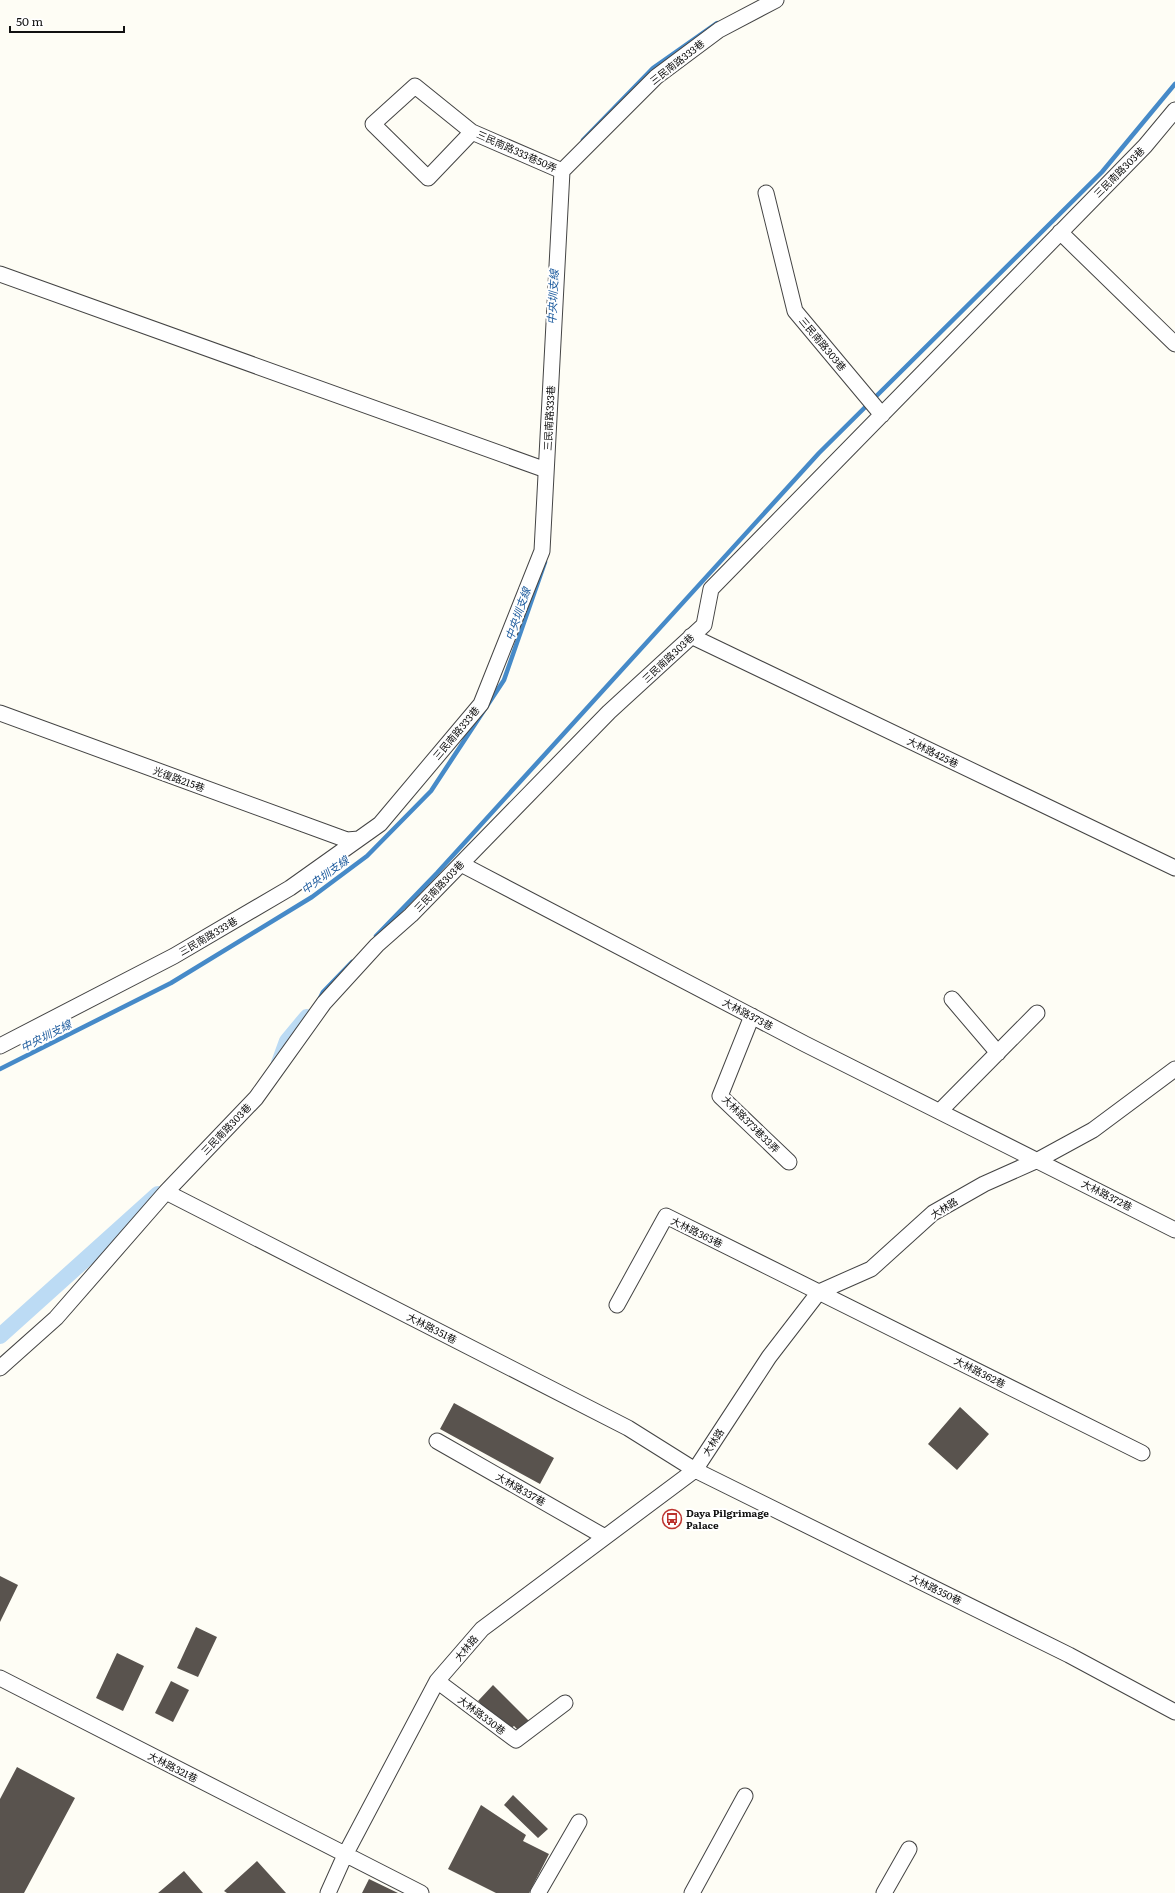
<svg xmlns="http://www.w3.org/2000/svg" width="1175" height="1893" font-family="Literata,'Noto Sans TC',serif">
<rect width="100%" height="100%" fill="#fefdf5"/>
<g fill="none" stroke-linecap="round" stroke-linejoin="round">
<!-- stream -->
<path stroke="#468ac8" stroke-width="4.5" d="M583,140L653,68L717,23
M376,936L437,873L819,453L1102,172L1175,84
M319,1000L323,992L352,962
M0,1069L171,983L312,897L367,856L431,791L504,680L545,562"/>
<!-- canal -->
<path stroke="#bcdbf4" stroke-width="16" d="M279,1063L287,1041L307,1017
M0,1336L158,1194"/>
</g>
<!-- building -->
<path fill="#59534e" d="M454,1403L554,1458L540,1484L440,1429Z
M960,1407L989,1434L957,1470L928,1444Z
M0,1576L18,1585L0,1622Z
M196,1627L217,1637L198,1677L177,1668Z
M117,1653L144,1666L123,1711L96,1698Z
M171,1681L189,1690L173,1722L155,1713Z
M493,1685L530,1722L520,1732L514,1726L510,1729L496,1715L494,1716L478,1701Z
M17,1767L75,1798L24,1893H0V1799Z
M513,1795L548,1829L538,1838L504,1805Z
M481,1805L526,1835L523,1841L549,1854L529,1893H496L448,1869Z
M257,1861L286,1893H227L224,1891Z
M184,1871L203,1893H158Z
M369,1879L398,1893H362Z"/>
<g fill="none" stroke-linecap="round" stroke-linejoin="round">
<defs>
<path id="minor" d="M472,132L428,178L373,124L415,86L472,132L562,171
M562,171L656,77L719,30L776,0
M766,193L795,311L882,415
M1060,232L1175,344
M0,274L546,470
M691,636L1175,868
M0,713L347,840L359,839
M461,864L805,1044L1175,1230
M952,999L998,1053
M752,1016L720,1096L789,1162
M0,1046L174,956L290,888L380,824L481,704L542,551L562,171
M940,1111L1037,1013
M166,1192L628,1428L695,1470L1069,1655L1175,1712
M617,1305L666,1216L1142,1453
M0,1368L56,1318L166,1192L256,1098L324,1003L377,945L411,915L609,712L704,625L711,589L1145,146L1175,110
M437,1441L605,1537
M0,1678L421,1893
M437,1681L516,1740L565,1703
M328,1893L345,1855L437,1681L482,1629L695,1470L769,1357L819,1292L871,1269L933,1213L984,1184L1038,1160L1093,1130L1175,1069
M538,1893L579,1822
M692,1893L745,1796
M884,1893L909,1849"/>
</defs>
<!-- minor casing -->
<use href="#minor" stroke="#444" stroke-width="17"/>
<!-- minor -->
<use href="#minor" stroke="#fff" stroke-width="15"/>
</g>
<!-- icons -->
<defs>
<symbol id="bus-ring" viewBox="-11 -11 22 22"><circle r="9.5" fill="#fff" stroke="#bc332e" stroke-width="1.5"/><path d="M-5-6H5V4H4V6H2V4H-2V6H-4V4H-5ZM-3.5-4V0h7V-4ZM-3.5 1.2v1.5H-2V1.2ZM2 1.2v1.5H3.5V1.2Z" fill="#bc332e"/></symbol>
</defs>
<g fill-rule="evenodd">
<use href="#bus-ring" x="661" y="1508" width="22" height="22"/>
</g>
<g text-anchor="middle" stroke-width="4" stroke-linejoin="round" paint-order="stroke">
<!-- street labels -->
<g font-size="10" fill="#111" stroke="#fff">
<text transform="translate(677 62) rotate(-38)" y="4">三民南路333巷</text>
<text transform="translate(517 151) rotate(24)" y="4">三民南路333巷50弄</text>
<text transform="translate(1119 172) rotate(-45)" y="4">三民南路303巷</text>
<text transform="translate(823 344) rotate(50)" y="4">三民南路303巷</text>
<text transform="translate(549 418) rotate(-87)" y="4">三民南路333巷</text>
<text transform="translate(668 658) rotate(-43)" y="4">三民南路303巷</text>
<text transform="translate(456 733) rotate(-50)" y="4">三民南路333巷</text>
<text transform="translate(933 752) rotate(26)" y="4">大林路425巷</text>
<text transform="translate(179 779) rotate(20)" y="4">光復路215巷</text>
<text transform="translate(439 886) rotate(-46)" y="4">三民南路303巷</text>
<text transform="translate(208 936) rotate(-30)" y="4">三民南路333巷</text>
<text transform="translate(748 1014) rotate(28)" y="4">大林路373巷</text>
<text transform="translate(751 1124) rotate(45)" y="4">大林路373巷33弄</text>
<text transform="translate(226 1129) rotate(-46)" y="4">三民南路303巷</text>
<text transform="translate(1107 1195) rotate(27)" y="4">大林路372巷</text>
<text transform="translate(944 1208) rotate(-32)" y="4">大林路</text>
<text transform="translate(697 1232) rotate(26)" y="4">大林路363巷</text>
<text transform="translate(432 1328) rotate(27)" y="4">大林路351巷</text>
<text transform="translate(980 1372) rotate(27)" y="4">大林路362巷</text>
<text transform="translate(713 1442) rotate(-57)" y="4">大林路</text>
<text transform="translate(521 1489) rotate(30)" y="4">大林路337巷</text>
<text transform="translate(936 1589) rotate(26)" y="4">大林路350巷</text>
<text transform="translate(466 1648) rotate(-50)" y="4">大林路</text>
<text transform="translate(482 1715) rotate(37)" y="4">大林路330巷</text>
<text transform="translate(173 1767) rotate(27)" y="4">大林路321巷</text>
</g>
<!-- poi labels -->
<g font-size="10" font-weight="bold" fill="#111" stroke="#fff" text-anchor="start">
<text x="686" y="1517">Daya Pilgrimage<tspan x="686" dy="12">Palace</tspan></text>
</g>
<!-- water labels -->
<g font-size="11" font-style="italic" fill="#1e5c9e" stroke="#fff">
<text transform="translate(553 297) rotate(-87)" y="4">中央圳支線</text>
<text transform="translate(518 614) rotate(-71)" y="4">中央圳支線</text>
<text transform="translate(325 875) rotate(-36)" y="4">中央圳支線</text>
<text transform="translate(46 1036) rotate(-27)" y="4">中央圳支線</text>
</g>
</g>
<!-- scale -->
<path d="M10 26v6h114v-6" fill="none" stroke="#111111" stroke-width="2"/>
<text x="16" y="26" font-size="12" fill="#111111" stroke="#ffffff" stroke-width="3" paint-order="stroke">50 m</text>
</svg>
